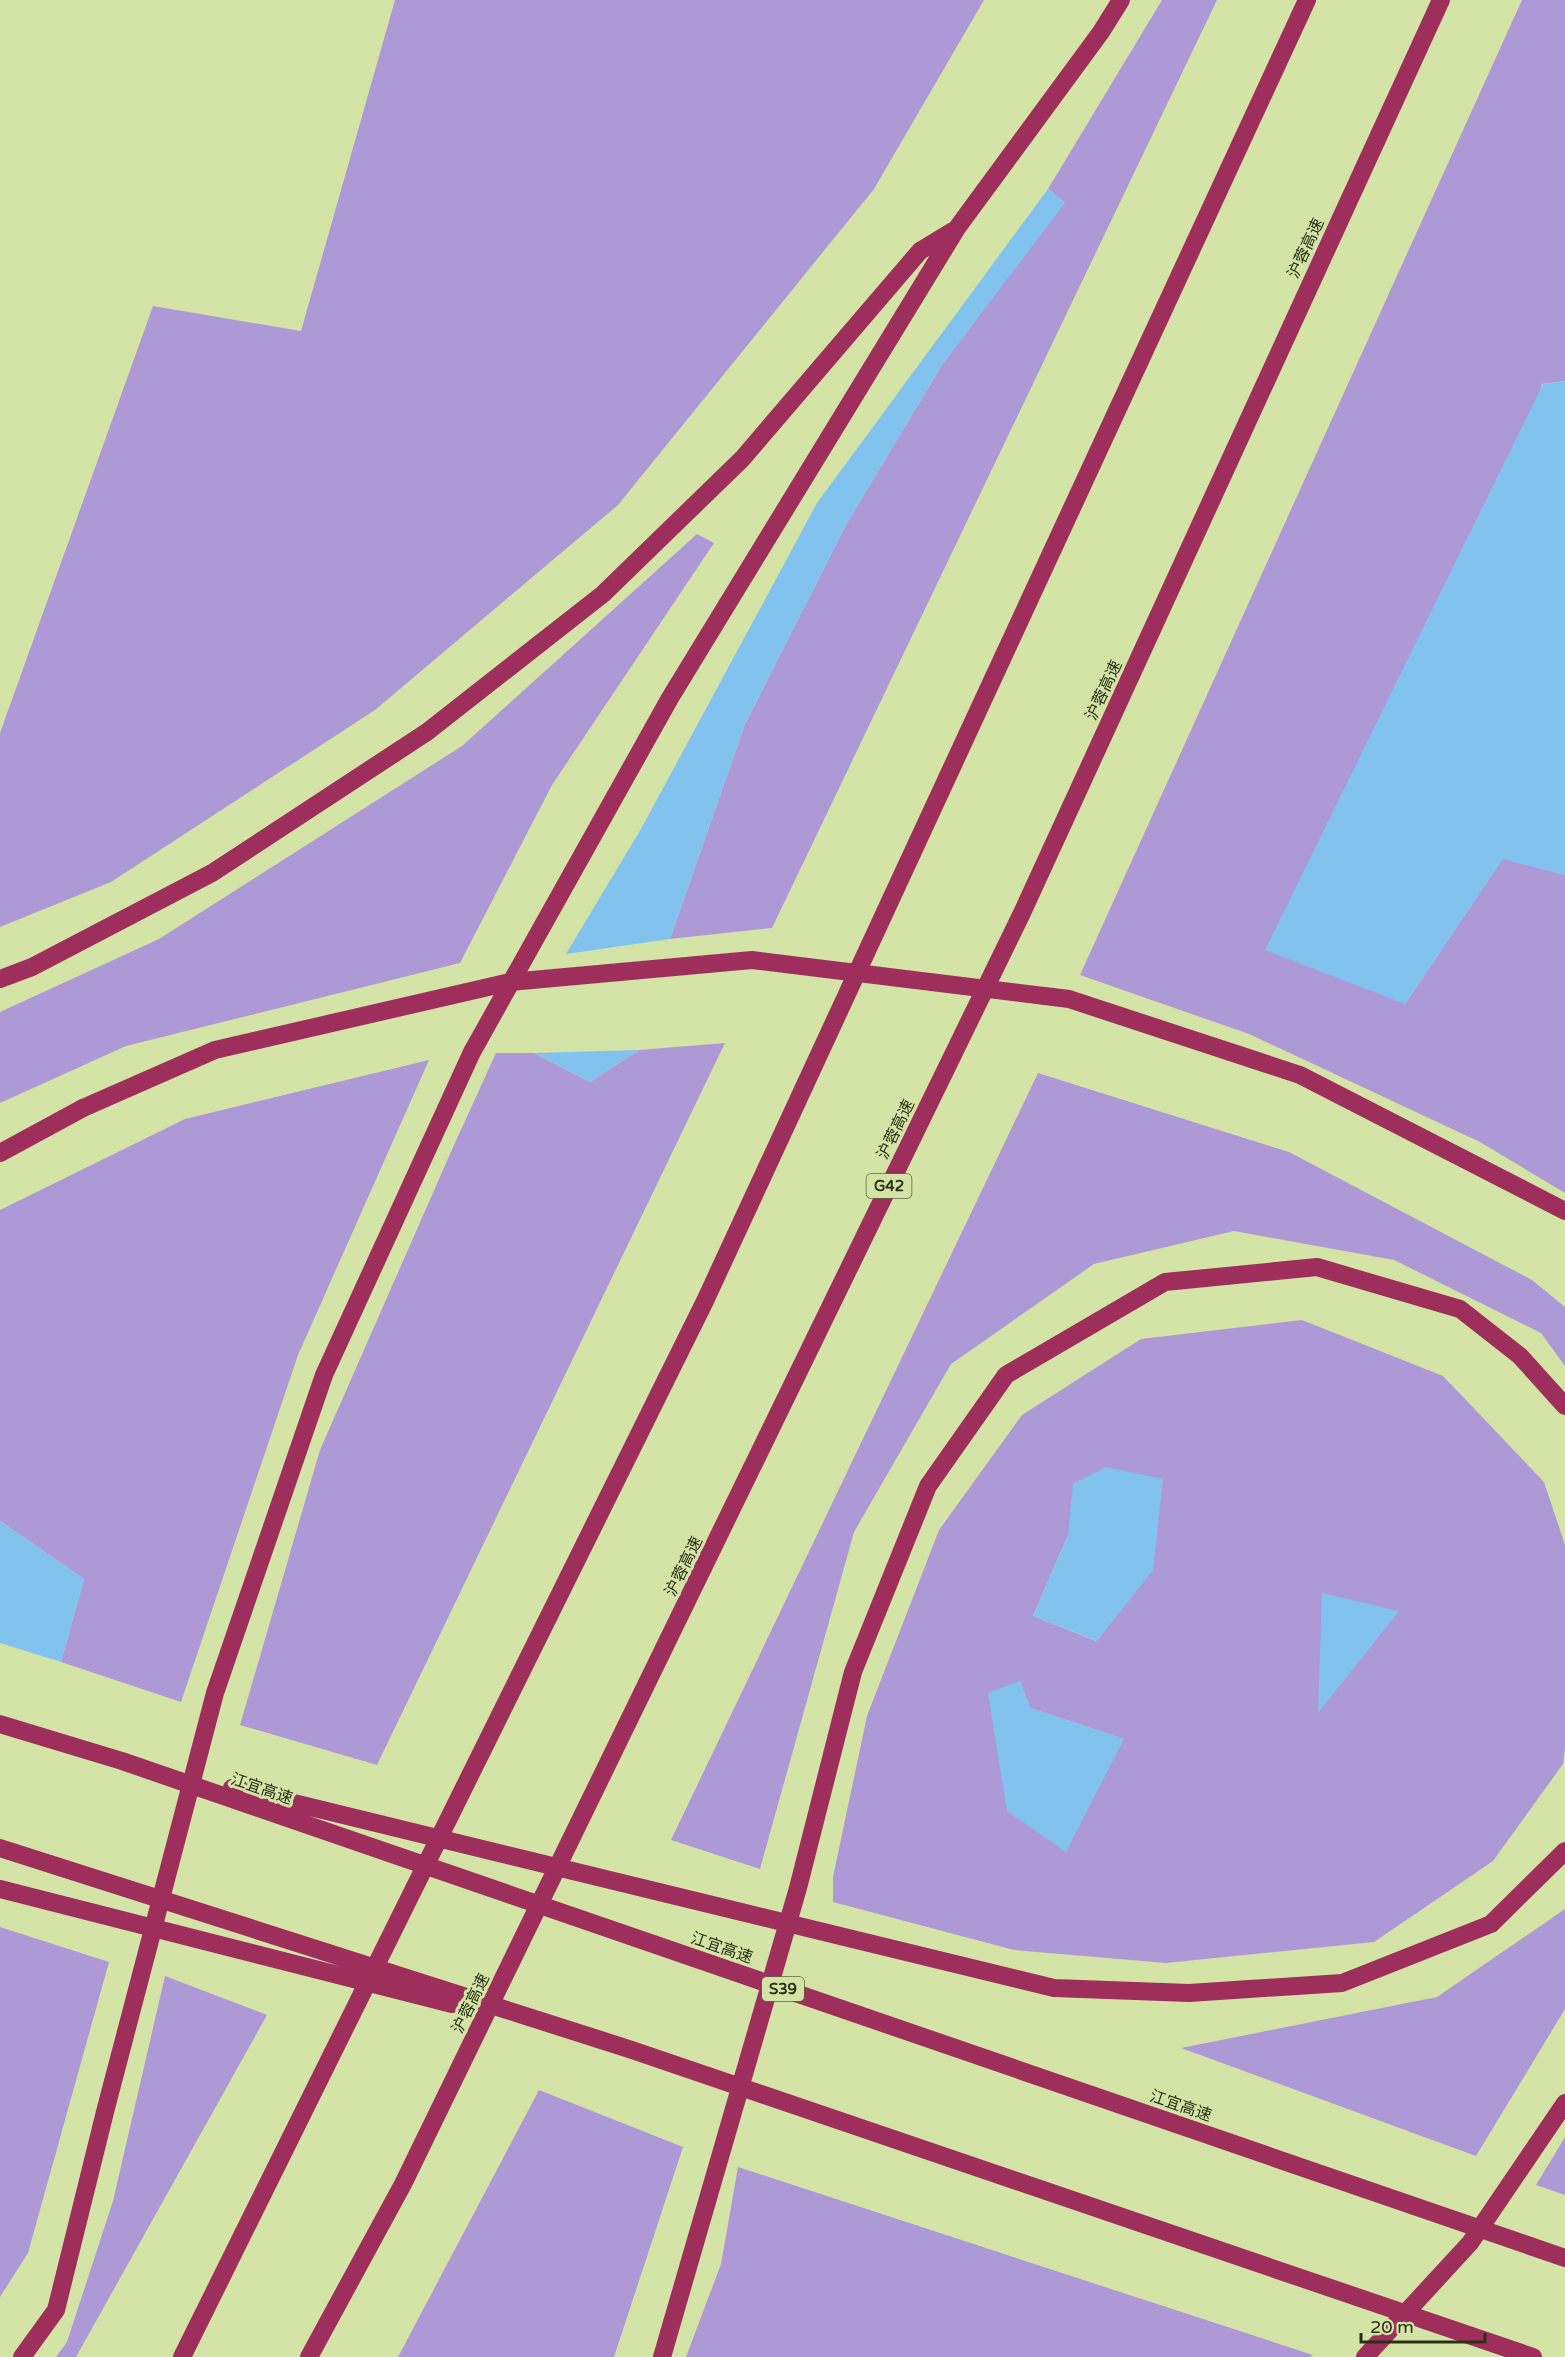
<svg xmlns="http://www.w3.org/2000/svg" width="1565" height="2357" font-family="'Varela Round','Noto Sans SC',sans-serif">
<rect width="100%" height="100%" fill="#d4e4a6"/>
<!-- forest -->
<path fill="#ae99d7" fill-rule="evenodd" d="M395,0H984L874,189L618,505L375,710L111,882L0,927V733L153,306L301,331Z
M1162,0H1217L772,928L670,939L745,724L847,523L942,365L1064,202L1048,189Z
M1522,0H1565V381L1542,384L1405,1004L1503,858L1565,875V1193L1480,1142L1249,1034L1080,975Z
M697,534L714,543L552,785L460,963L126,1046L0,1103V1012L159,939L462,746Z
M725,1043L377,1765L240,1725L320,1450L454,1145L496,1053H534L590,1082L639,1050Z
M429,1060L298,1355L181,1702L61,1662L84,1579L0,1521V1210L185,1119Z
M1038,1073L1289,1152L1532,1280L1565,1307V1366L1541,1333L1394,1260L1234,1231L1094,1264L951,1364L854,1532L760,1869L671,1840Z
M1302,1320L1443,1376L1544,1482L1565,1545V1747L1563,1764L1493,1861L1374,1942L1166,1963L1014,1950L833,1902V1877L867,1716L939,1530L1022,1415L1141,1339ZM1068,1535L1096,1641L1033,1616ZM1020,1682L1030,1708L1124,1739L1007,1811Z
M1565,1909V2009L1476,2156L1181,2048L1437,1997Z
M0,1927L109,1962L28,2253L0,2297Z
M165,1976L267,2015L76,2357H56L67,2342L113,2201Z
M539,2090L683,2147L614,2357H398Z
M1565,2137V2195L1536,2185Z
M738,2167L1313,2355L1310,2357H686L721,2264Z"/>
<!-- water -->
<path fill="#82c2ef" d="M1048,189L1065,203L942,365L847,523L745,724L670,939L566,954L641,829L817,503Z
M1565,381V875L1503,859L1405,1004L1265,950L1543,384Z
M639,1050L590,1082L534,1053Z
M1106,1467L1163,1479L1153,1570L1097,1641L1033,1616L1068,1535L1073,1484Z
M0,1521L84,1579L61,1662L0,1643Z
M1322,1593L1399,1611L1318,1713Z
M1020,1681L1030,1708L1124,1739L1066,1852L1007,1811L988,1693Z"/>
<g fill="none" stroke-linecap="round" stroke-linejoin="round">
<!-- motorway -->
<path stroke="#9e2f5c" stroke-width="18" d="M0,979L32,967L212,873L427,732L603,594L742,459L920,251L953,231
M0,1153L83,1108
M22,2357L56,2310L106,2108L215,1693L324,1375L472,1052L670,698L957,228L1101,32L1121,0
M182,2357L705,1301L1307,0
M309,2357L403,2184L1022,913L1441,0
M662,2357L798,1888L853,1672L928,1486L1006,1375L1165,1282L1317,1267L1460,1309L1520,1356L1565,1406
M1365,2357L1470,2243L1565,2103"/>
<!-- motorway-bridge -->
<path stroke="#9e2f5c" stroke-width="18" d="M83,1108L215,1050L510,982L752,960L1069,999L1300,1075L1565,1211
M0,1724L122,1761L1565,2258
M232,1788L1054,1988L1189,1993L1342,1983L1491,1924L1565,1851
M0,1848L632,2050L1533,2357
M0,1889L452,2004"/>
</g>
<g text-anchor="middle" stroke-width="6" stroke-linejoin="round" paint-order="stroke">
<!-- shield labels -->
<g fill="#d4e4a6" stroke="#5d6643" stroke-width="1.5">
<rect x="866.5" y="1174" width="45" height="24" rx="4.5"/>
<rect x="762" y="1977" width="42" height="24" rx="4.5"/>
</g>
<g font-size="15" font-weight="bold" fill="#2a3018">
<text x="889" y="1191">G42</text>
<text x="783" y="1994">S39</text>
</g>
<!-- street labels -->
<g font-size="16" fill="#2a3018" stroke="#d4e4a6">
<text transform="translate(1305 248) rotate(-65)" y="6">沪蓉高速</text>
<text transform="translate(1103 690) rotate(-65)" y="6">沪蓉高速</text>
<text transform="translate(895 1129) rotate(-64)" y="6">沪蓉高速</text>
<text transform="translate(683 1566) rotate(-64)" y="6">沪蓉高速</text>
<text transform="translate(262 1788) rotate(19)" y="6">江宜高速</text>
<text transform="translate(722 1947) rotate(19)" y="6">江宜高速</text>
<text transform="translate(470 2003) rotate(-64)" y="6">沪蓉高速</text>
<text transform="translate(1181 2105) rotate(19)" y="6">江宜高速</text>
</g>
</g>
<!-- scale -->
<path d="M1361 2333v9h124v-9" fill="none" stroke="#2a3018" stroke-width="3"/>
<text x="1370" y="2333" font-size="18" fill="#2a3018" stroke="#d4e4a6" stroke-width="4.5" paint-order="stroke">20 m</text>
</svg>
